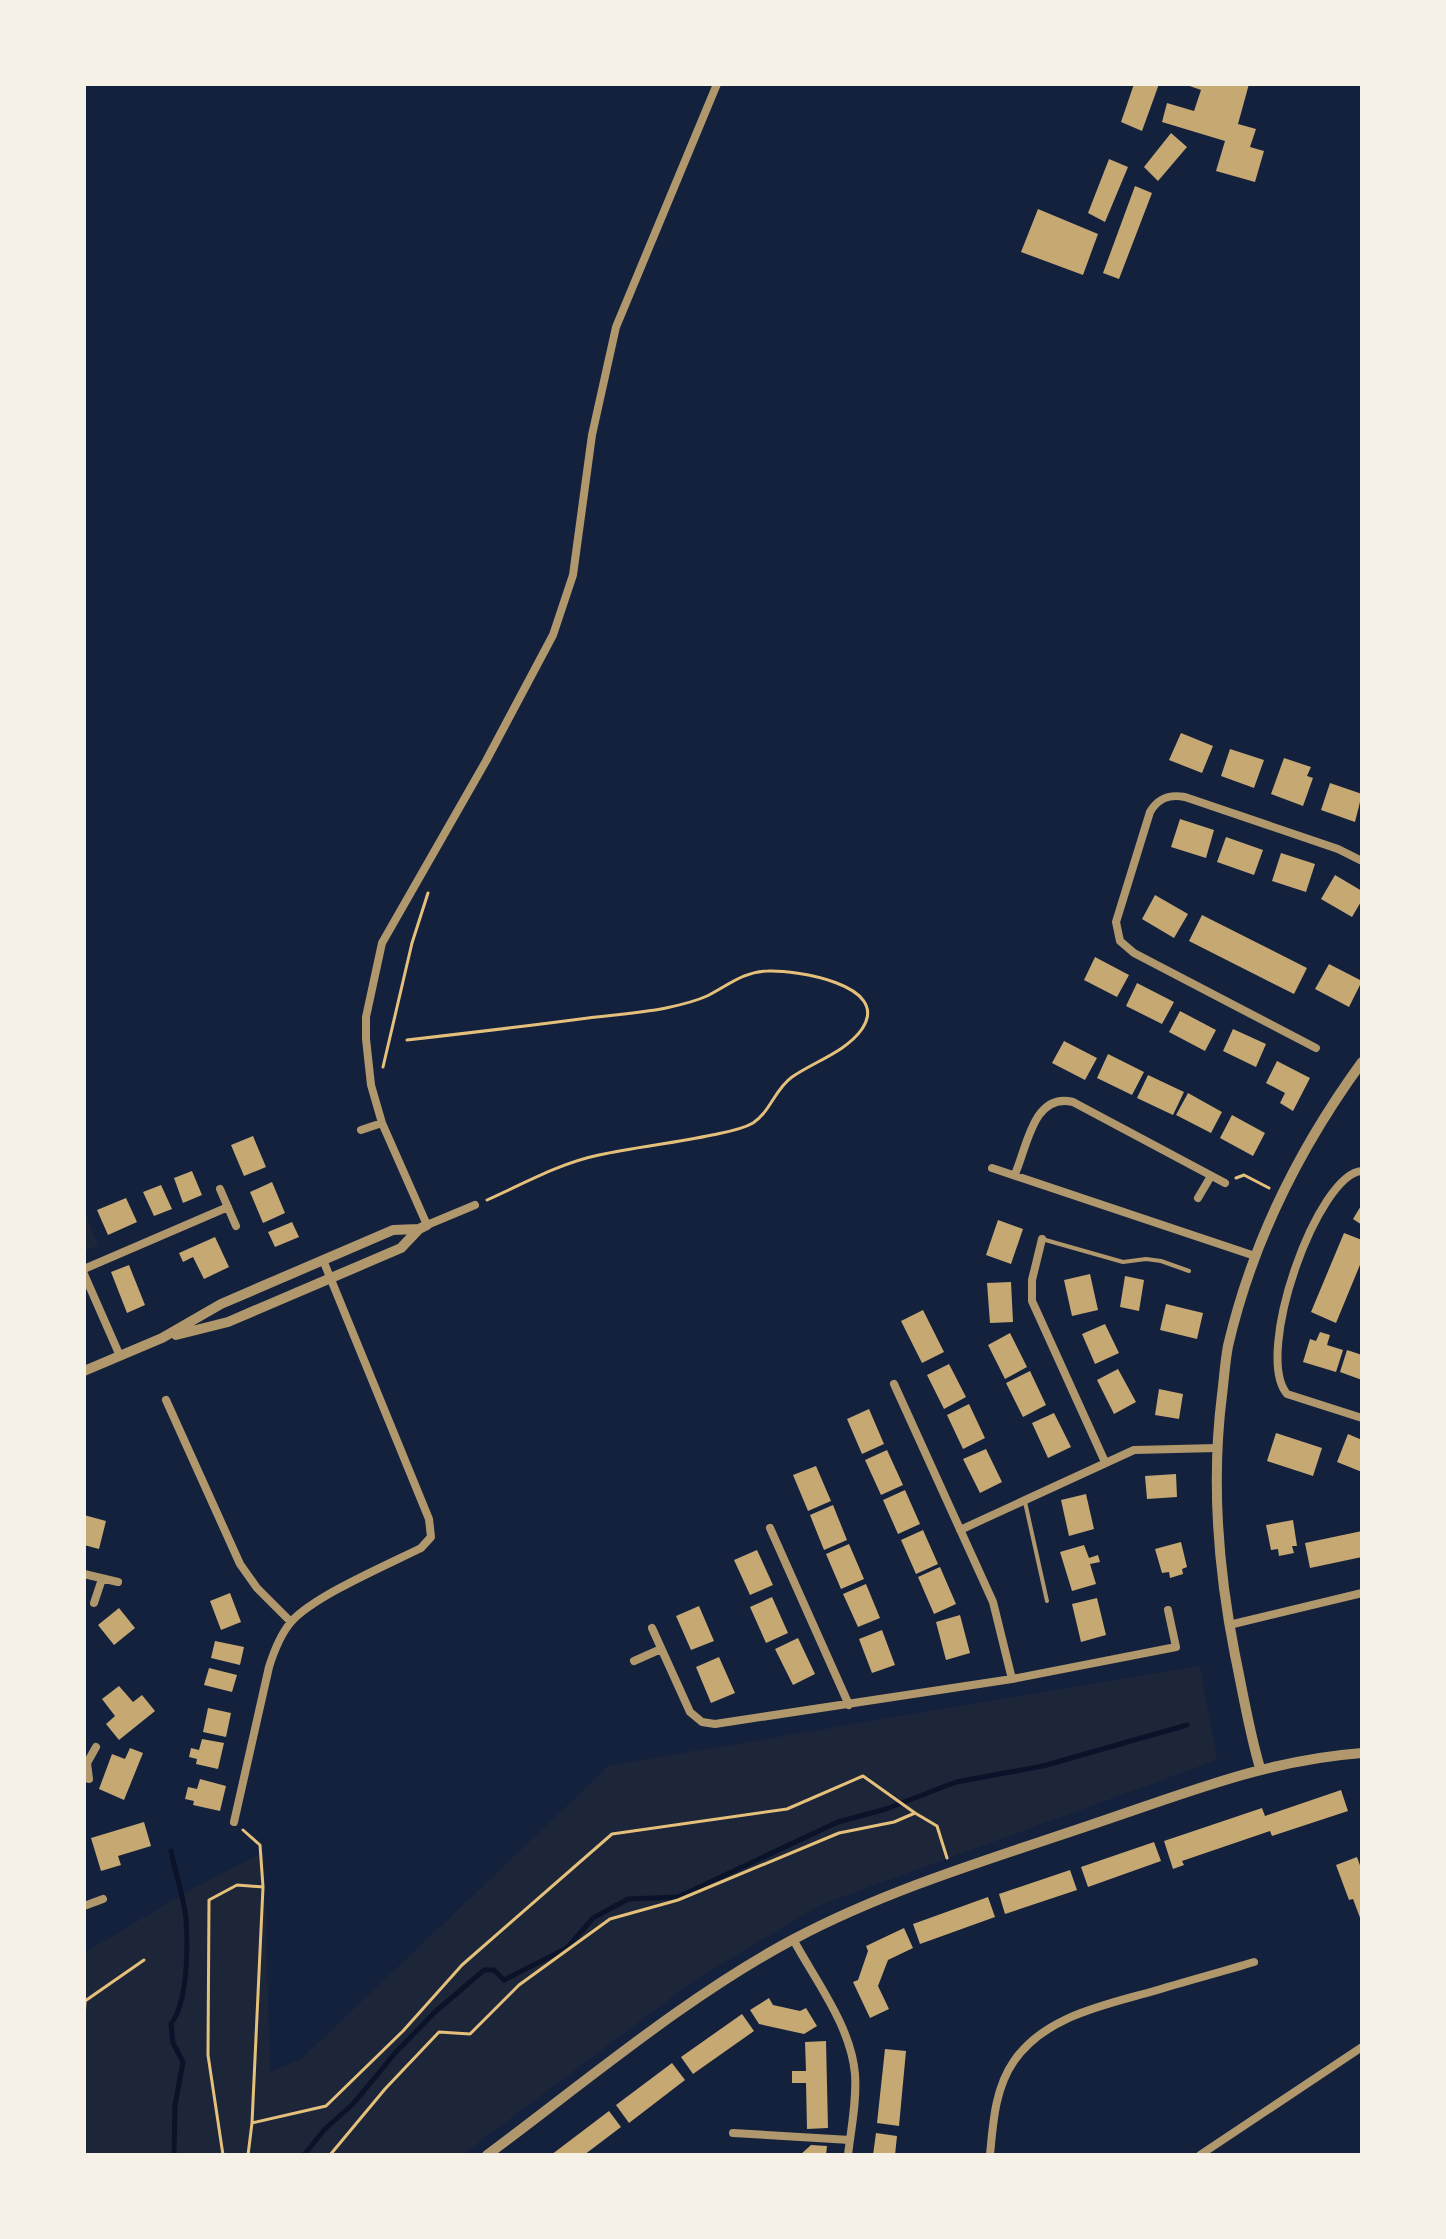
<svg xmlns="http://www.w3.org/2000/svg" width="1446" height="2239" font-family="'Open Sans',sans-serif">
<rect width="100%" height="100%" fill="#14213d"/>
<!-- green -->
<path fill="#1d2539" d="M84,1210L98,1245L84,1252Z
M1200,1666L1217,1760L820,1905L695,1980L462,2155H84V1953L192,1889L264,1852L270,2072L301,2059L610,1765Z"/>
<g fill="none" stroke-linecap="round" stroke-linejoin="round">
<!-- stream -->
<path stroke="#0b132b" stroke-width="5" d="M171,1851C175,1873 184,1897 186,1919C188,1949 188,2001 171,2024L173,2043L183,2062L175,2105L174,2155
M304,2155L325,2129L353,2104L396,2052L435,2012L484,1970H494L504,1980L567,1948L593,1918L628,1899L678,1897L838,1822L886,1809L956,1782L1043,1766L1187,1725"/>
</g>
<!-- building -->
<path fill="#c6a872" d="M1134,84H1159L1142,131L1121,122Z
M1184,84H1249L1238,124L1256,129L1250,147L1264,151L1255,182L1216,171L1225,141L1162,122L1167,103L1194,111L1201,90Z
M1171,133L1187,147L1158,181L1144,167Z
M1109,159L1128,167L1105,222L1088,213Z
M1135,186L1152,193L1119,279L1103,273Z
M1038,209L1098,234L1083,275L1021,252Z
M1181,733L1213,746L1202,773L1169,760Z
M1230,749L1264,760L1254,788L1221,776Z
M1284,758L1311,767L1307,776L1313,778L1303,806L1271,794Z
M1330,783L1362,794L1355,822L1321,810Z
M1180,819L1214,830L1206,858L1171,847Z
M1226,837L1263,850L1254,875L1217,862Z
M1281,853L1315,864L1306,892L1272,881Z
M1335,875L1362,891V900L1352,917L1321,899Z
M1155,895L1188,914L1174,938L1142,919Z
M1202,915L1307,968L1294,994L1189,941Z
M1095,957L1129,975L1117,997L1084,980Z
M1329,964L1362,981L1349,1007L1315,989Z
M1137,983L1174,1002L1162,1024L1126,1006Z
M1180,1011L1216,1030L1205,1051L1169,1032Z
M1233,1029L1266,1044L1256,1067L1223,1051Z
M1064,1041L1097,1058L1085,1080L1052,1063Z
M1108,1054L1144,1072L1132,1095L1097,1078Z
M1277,1061L1310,1078L1293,1111L1280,1103L1285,1093L1266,1083Z
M1148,1075L1184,1092L1173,1115L1137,1098Z
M1188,1093L1222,1112L1211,1133L1176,1115Z
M1232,1115L1265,1133L1253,1156L1220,1138Z
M253,1136L266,1167L244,1176L231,1145Z
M192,1171L202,1195L183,1203L174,1178Z
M272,1182L285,1213L263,1223L250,1192Z
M161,1185L172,1209L154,1216L143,1192Z
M126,1198L137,1222L108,1235L97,1210Z
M1362,1204V1225L1353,1219Z
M998,1220L1023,1229L1011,1264L986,1255Z
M292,1222L299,1237L275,1247L268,1232Z
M1344,1233L1362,1240V1260L1336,1323L1311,1312Z
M215,1237L229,1267L204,1279L193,1257L183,1262L179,1253Z
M129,1265L145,1305L127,1313L111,1272Z
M1090,1274L1098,1310L1072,1316L1064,1280Z
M1125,1276L1144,1280L1139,1311L1120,1307Z
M1011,1282L1013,1322L990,1323L987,1283Z
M1166,1304L1203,1313L1197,1339L1160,1330Z
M923,1310L944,1352L922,1363L901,1321Z
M1105,1324L1119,1353L1095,1364L1082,1334Z
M1320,1332L1330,1335L1327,1345L1343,1350L1336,1372L1303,1362L1310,1339L1316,1341Z
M1010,1333L1027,1367L1005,1379L988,1345Z
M1347,1350L1362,1355V1380L1340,1372Z
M949,1364L966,1397L944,1409L927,1375Z
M1118,1369L1136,1402L1114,1414L1097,1380Z
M1030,1371L1046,1405L1023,1417L1006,1383Z
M1159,1389L1183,1394L1179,1419L1155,1415Z
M969,1404L985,1438L963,1449L947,1415Z
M869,1409L884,1444L862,1454L847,1419Z
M1054,1413L1071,1447L1048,1458L1032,1423Z
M1276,1433L1322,1448L1313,1476L1267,1461Z
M1348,1434L1362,1440V1472L1337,1462Z
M986,1449L1002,1482L980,1493L963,1459Z
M887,1450L903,1485L881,1495L865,1460Z
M816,1466L831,1501L808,1511L793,1475Z
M1176,1474L1177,1497L1147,1499L1145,1476Z
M905,1490L920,1524L898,1534L883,1500Z
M1086,1494L1094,1529L1069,1536L1061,1500Z
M833,1505L847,1540L824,1550L810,1515Z
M84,1515L106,1521L99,1549L84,1545Z
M1293,1520L1297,1546H1292L1294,1553L1279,1556L1278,1549L1271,1550L1266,1525Z
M923,1530L938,1564L916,1574L901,1540Z
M1362,1531V1557L1310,1568L1305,1543Z
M1181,1542L1187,1567L1182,1569L1183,1574L1170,1578L1169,1572L1162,1573L1155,1549Z
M849,1544L864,1579L841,1589L826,1554Z
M1084,1545L1089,1558L1098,1555L1100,1562L1090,1564L1096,1584L1072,1591L1060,1552Z
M757,1550L773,1585L750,1595L734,1560Z
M940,1567L956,1604L934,1614L918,1577Z
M866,1584L880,1618L858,1627L843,1594Z
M230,1593L241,1622L221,1630L210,1601Z
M772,1597L788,1633L766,1643L750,1607Z
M1097,1598L1106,1635L1081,1642L1072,1604Z
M699,1606L714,1641L691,1650L676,1616Z
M119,1608L135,1628L114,1645L98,1625Z
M960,1615L970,1653L946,1660L936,1622Z
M882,1630L895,1665L872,1673L859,1639Z
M798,1638L815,1674L793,1685L775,1649Z
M215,1641L244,1647L240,1665L211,1658Z
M719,1657L735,1693L711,1703L696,1667Z
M209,1668L237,1675L232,1692L204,1685Z
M119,1686L133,1702L142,1695L155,1711L119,1740L106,1724L115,1716L102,1699Z
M208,1708L231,1713L226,1737L203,1732Z
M202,1739L224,1743L218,1769L196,1764L197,1759L189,1757L191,1748L199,1750Z
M130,1748L143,1753L124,1800L99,1789L112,1754L125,1759Z
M200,1779L226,1786L220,1811L193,1805L194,1801L185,1799L188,1787L197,1789Z
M1341,1790L1348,1811L1272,1836L1270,1831L1182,1861L1184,1865L1173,1869L1164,1841L1262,1808L1265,1816Z
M144,1822L151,1846L118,1856L121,1865L101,1871L91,1838Z
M1154,1842L1161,1861L1088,1887L1081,1867Z
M1357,1857L1362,1871V1923L1353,1899L1349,1900L1336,1865Z
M1070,1870L1077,1890L1005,1914L999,1894Z
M988,1897L995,1917L920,1944L913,1924Z
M904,1928L913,1948L888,1960L878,1986L889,2009L870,2018L853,1982L858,1980L868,1951L866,1946Z
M769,1998L773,2005L800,2011L806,2008L817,2026L804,2034L759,2024L750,2010Z
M742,2014L754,2031L693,2074L681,2057Z
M826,2041L828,2128L807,2129L806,2083H792V2071H806L805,2042Z
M885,2049L906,2051L899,2126L877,2123Z
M672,2063L685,2080L629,2123L616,2105Z
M609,2111L621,2127L584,2155H551Z
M876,2133L897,2136L895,2155H873Z
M811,2145L827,2146L826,2155H800Z"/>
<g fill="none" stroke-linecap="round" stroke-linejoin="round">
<!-- path -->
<path stroke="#e5c07b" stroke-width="3" d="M407,1040C468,1033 528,1026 588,1018C614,1015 641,1013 666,1008C680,1005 694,1002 707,996C727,986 744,971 768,971C794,970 892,984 862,1029C846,1052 813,1062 792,1077C775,1089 770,1112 753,1123C741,1130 726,1132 712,1135C675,1143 636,1147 599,1155C560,1163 523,1184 487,1200
M383,1067L412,943L428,893
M1236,1178L1244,1175L1269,1188
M243,1830L260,1845L263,1887L252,2123L248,2155
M84,2020L85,2001L144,1960
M252,2123L326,2106L403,2031L462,1965L612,1834L787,1809L863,1776L915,1813
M223,2155L208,2055L209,1900L237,1885L263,1887
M330,2155L385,2089L439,2032L470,2034L519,1985L610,1919L678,1900L839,1833L894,1822L915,1813L937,1826L947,1858"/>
<!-- service -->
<path stroke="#b1986c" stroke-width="4" d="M1042,1239L1123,1262L1146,1259L1161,1261L1189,1271
M1025,1502L1047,1601"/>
<!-- minor -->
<path stroke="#b1986c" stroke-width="8" d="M1316,1048L1134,953L1120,941L1116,922L1150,812C1158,798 1169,794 1185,797L1338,849L1362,861
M361,1130L382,1123
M992,1168L1255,1256
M1362,1171C1318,1173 1253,1354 1287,1394L1362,1418
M1015,1174C1027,1148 1033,1092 1073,1102L1225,1183
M220,1189L236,1226
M1198,1198L1211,1176
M475,1205L427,1225L382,1123L371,1085L366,1039V1017L382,943L486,761L553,635L573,575L592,435L616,327L717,84
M1042,1239L1032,1280V1301L1105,1462
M84,1269L228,1207
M84,1274L120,1356
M894,1384L993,1602L1012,1679
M166,1400L240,1564L257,1588L291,1622
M770,1528L849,1705
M960,1530L1134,1450L1217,1448
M84,1574L118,1582
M94,1603L102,1579
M1229,1625L1362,1593
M652,1628L690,1712L702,1722L715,1724L1012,1679L1176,1647L1168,1610
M634,1661L661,1649
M89,1779L87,1763L96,1747
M234,1822L269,1667C274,1651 280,1635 291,1622C314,1596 387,1565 421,1548L431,1537L429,1519L323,1260
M84,1906L103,1899
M793,1939C815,1980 851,2026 855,2074C857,2101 851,2129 848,2155
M733,2133L850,2140
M990,2155C993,2123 995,2088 1014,2061C1045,2016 1105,2005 1154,1991C1187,1981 1221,1972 1254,1962
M1200,2155L1362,2047"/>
<!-- tertiary -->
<path stroke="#b1986c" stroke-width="10" d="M176,1335L228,1322L366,1263L401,1248L419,1229L427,1225
M84,1371L162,1338L221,1304L393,1230L419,1229
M1260,1768C1249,1731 1243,1693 1235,1655C1218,1569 1211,1482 1222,1395C1224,1379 1225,1362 1228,1346C1252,1243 1300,1147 1362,1062
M487,2155C584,2083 688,1995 794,1939C894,1886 1004,1855 1111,1818C1197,1789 1270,1760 1362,1753"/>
</g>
<!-- border -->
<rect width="1446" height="2239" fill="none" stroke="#f6f1e7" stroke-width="172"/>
</svg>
